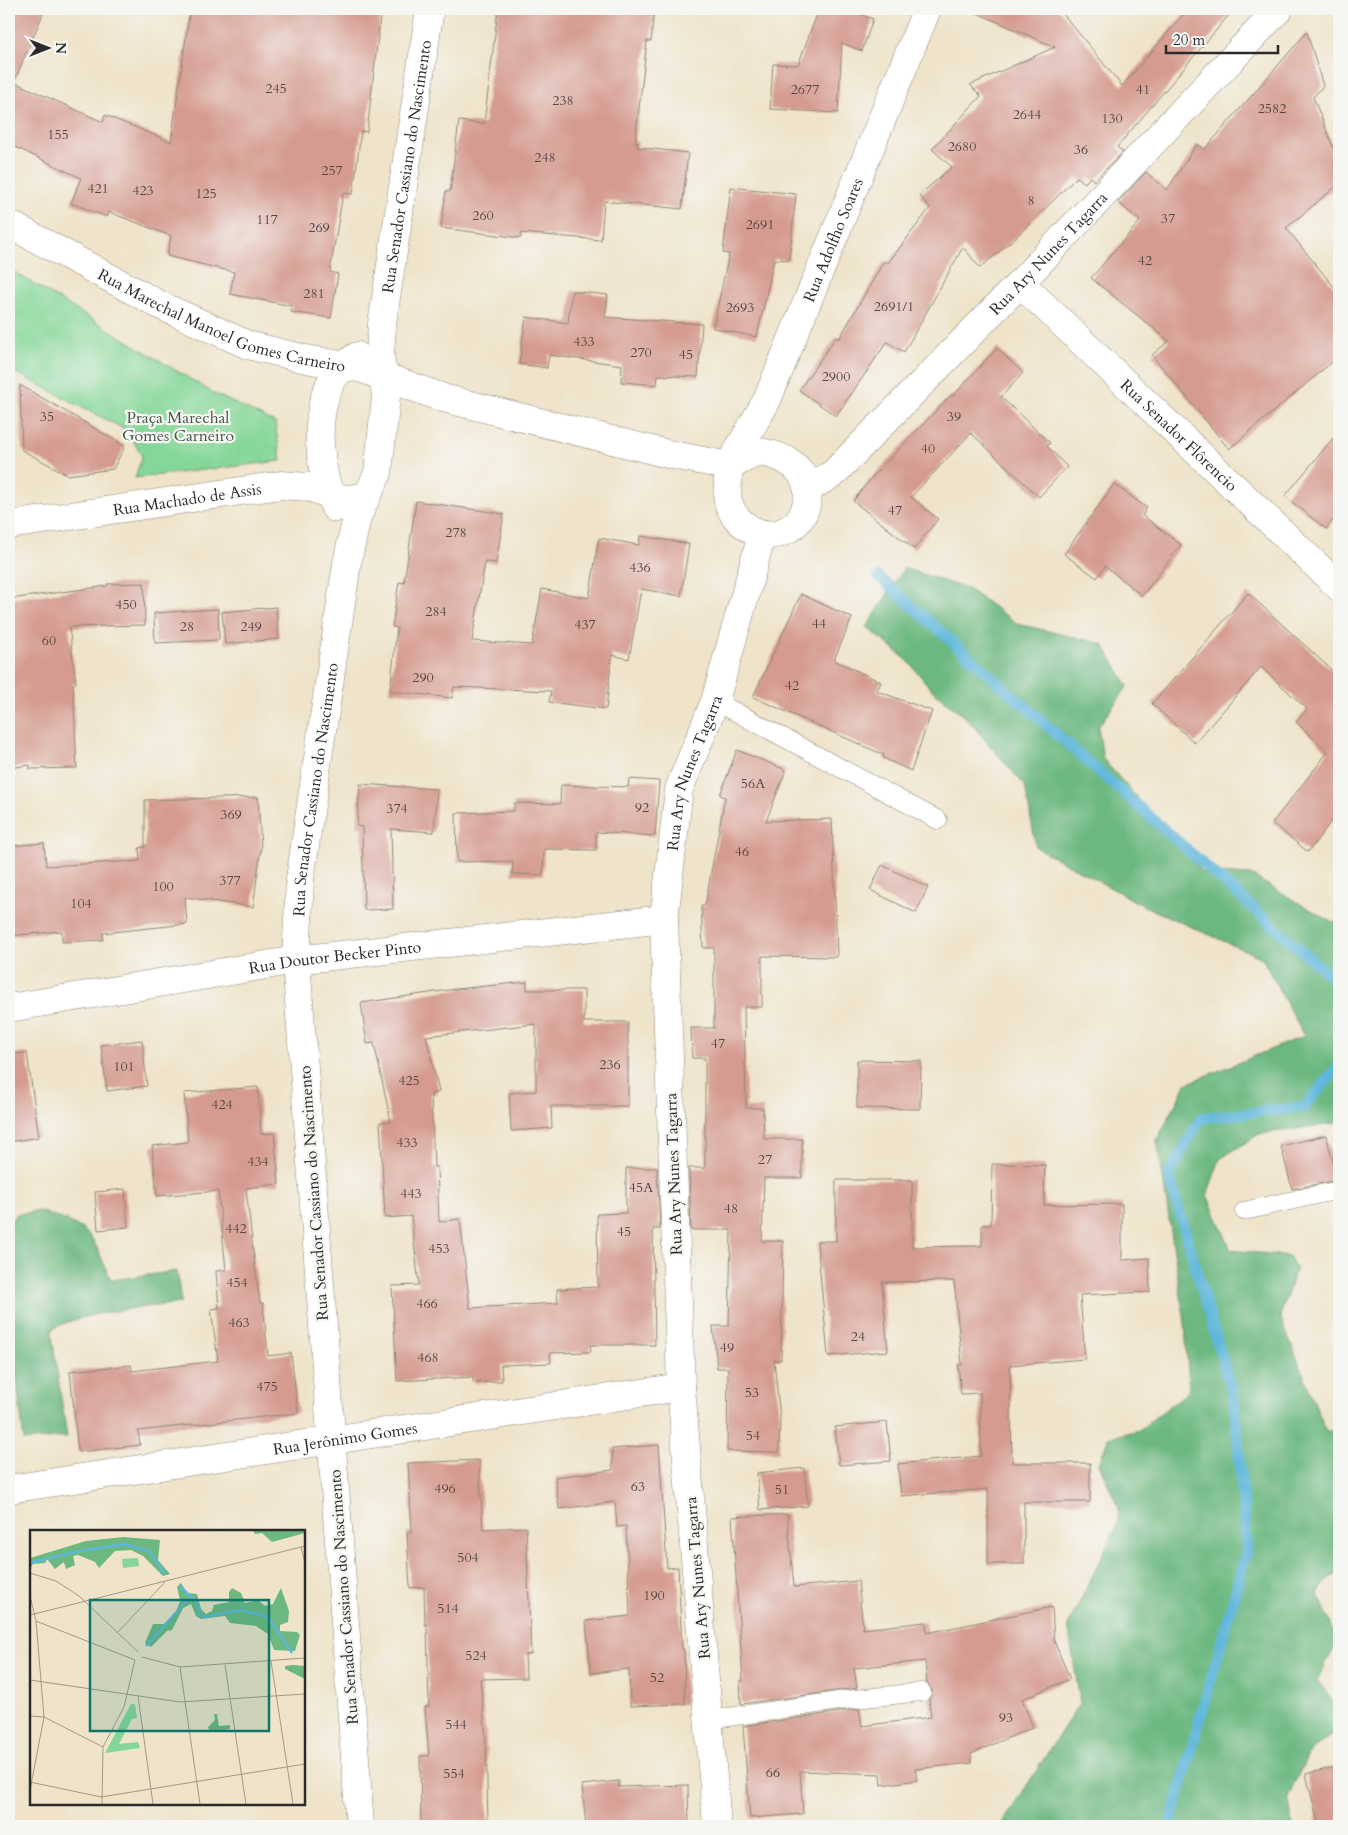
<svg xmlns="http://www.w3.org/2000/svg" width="1348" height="1835" font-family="Cardo,serif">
<rect width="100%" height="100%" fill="#f6f6f2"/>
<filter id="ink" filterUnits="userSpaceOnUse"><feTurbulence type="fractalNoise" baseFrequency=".02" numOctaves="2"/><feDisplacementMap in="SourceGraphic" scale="10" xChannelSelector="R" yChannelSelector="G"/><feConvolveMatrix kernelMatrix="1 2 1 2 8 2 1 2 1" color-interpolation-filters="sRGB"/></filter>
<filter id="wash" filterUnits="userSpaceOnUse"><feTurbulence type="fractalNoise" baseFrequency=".0096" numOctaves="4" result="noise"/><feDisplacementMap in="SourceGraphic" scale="20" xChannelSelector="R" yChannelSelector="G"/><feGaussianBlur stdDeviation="1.12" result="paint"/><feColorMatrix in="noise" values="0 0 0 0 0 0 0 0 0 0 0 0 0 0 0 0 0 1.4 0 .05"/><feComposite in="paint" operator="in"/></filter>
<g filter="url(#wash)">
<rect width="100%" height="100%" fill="#efe3c9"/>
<!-- green -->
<path fill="#85d798" stroke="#588162" d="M9,269L215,394L275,423L281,461L135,478L142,456L128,431L9,369Z"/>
<!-- forest -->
<path fill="#6cb880" stroke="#4c7256" d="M904,568L968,589L1018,624L1103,644L1128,686L1098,727L1103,759L1202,872L1251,875L1332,922L1339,921V1123L1259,1134L1220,1159L1207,1195L1231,1250L1289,1256L1296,1268L1280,1316L1326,1431H1339V1574L1329,1578L1318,1593L1338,1641L1317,1680L1339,1710V1728L1308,1754L1288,1797L1293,1826H1001L1080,1702L1068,1626L1117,1525L1119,1508L1099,1464L1108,1438L1139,1430L1189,1391L1185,1323L1157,1140L1186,1084L1304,1036L1262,958L1144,906L1036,847L1025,786L968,720L931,689L908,661L867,627Z
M39,1211C93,1229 89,1229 111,1280L177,1271L181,1303C144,1308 82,1311 51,1330L67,1437L24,1441L9,1316V1222L17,1214Z"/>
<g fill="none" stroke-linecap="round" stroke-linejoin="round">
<!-- stream -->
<path stroke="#5eb7db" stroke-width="11" d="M879,577L1339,984
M1170,1826L1247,1550L1234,1400L1169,1175L1201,1118L1304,1107L1339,1066"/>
</g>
<g id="blocks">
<!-- building -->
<path fill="#d59b90" d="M9,9H45L14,82L103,122L105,115L171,142L190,9H381L367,132L361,131L353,194L343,193L330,272L338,274L331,318L291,312L292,306L230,294L234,272L167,256L171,236L109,212L107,217L71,203L81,178L9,144Z
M498,9H654L651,41H647L635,142H638L637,147L688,153L682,209L604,201L601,240L521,233V238L441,228L446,191L450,192L459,121L484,124Z
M819,9H846L873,19L862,51L842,43L838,113L770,109L773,64L798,65Z
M968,9H1059L1122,86L1188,9H1234L1117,147L1123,152L1094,181L1090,177L1085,183L1077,177L1016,237L980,268L963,247L904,352L887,342L836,416L799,390L836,337L839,339L884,261L888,263L930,208L919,195L952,167L932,149L981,96L970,85L1055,47Z
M1307,32L1323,86L1313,97L1339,161V184L1286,228L1339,293V356L1229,449L1152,355L1169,341L1091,278L1140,221L1118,202L1146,172L1167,190L1197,144L1205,149Z
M731,187L796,194L789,260L774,259L757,337L713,328L729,254L723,253Z
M572,291L608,295L605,317L702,324L698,377L658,375L657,385L621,382L622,365L549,355L547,368L519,364L526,317L568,323Z
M997,348L1023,373L1001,397L1050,443L1047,446L1067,467L1039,497L971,433L911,497L938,519L914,549L853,501L873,476L951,395L953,396Z
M20,385L125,446L113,469L68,475L22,450Z
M1339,431V513L1326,529L1285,496Z
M1114,484L1147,508L1142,515L1181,545L1142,596L1105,566L1097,578L1064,554Z
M416,501L504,514L496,563L485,562L472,641L532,645L542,589L589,598L599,538L639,545L640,536L689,544L681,596L641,589L629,659L612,655L606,709L549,702L551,691L454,687L452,698L390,691L397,628L392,627L399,582L404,583Z
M144,583L145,625L69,627L76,683L73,684L77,768L30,769V765L9,768V599L107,586V584Z
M1248,593L1337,675L1339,672V811L1308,852L1272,823L1328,752L1296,722L1307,709L1261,667L1195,743L1152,704Z
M801,594L852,618L834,660L881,682L877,691L932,711L911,771L883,758L884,755L753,697Z
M276,607L279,639L225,644L222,612Z
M218,609L219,640L155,643L154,613Z
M737,750L786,770L766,821L832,819L837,957L762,956V1007H744L746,1108H763L764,1139H802V1178H764L762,1241H783L781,1360H774L780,1418L779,1452L727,1451L728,1368H717L713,1326H729L731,1230H691L689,1168H705V1058H692L691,1028H714V948H703L701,906L705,905L725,797L720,795Z
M629,779L659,781L655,836L596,832V850L544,849L543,875L512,874L513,861L457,862L456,813L514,811V803L560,804L561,785L628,787Z
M360,784L437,789L434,832L391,829L393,909L364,910L362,827L357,826Z
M258,797L261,848L253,907L185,897L187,924L103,933V940L62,942V931L9,936V846L44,843L46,866L140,861L139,848L145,847V800Z
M882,865L928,887L916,913L870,890Z
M527,982V990H584V1022H628V1106H551L552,1128L511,1131L509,1093L536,1091V1024L426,1036L439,1092L431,1094L434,1167H437L439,1222L460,1219L470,1308L558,1303L557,1289L598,1287L597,1214L626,1213V1168H657L660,1229H653L655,1345H590L591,1352L550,1353L551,1363L501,1365L502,1381L473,1383V1377L397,1381L392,1286L419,1285L411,1216L385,1218L380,1122H391L374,1043L367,1044L361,1003L456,989Z
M142,1040L147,1086L107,1091L101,1045Z
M27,1053L39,1137L9,1142V1054Z
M857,1060L921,1061L920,1109L857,1108Z
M258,1087L261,1134L274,1133L279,1184L246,1188L255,1268L260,1303H263L268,1356L291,1353L298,1413L138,1431L140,1445L78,1452L70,1371L131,1365L132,1371L218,1361L211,1309L219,1308L216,1271L226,1270L218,1191L157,1196L152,1146L188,1142L184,1093Z
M1326,1135L1338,1180L1292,1189L1281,1146Z
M992,1164L1045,1165L1044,1205L1122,1204V1260L1149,1258L1150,1292L1080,1295L1085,1359L1010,1365L1012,1463H1090V1502H1024V1564H988V1489L901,1496L898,1464L981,1456L980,1393L961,1394L958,1365H962L954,1281L882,1282L888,1351L828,1356L817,1241H836V1180H912V1247L982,1246V1225H991Z
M125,1189L128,1227L98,1230L95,1192Z
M887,1422L891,1461L839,1465L835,1427Z
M659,1445L667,1568L678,1567L682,1649H684L685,1704L630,1706L629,1669L591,1673L586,1621L630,1616L626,1526L617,1527L615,1502L559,1509L555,1477L613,1470L612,1449Z
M479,1460L483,1529L526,1527L531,1654L525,1655L526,1678L480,1679L486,1738L488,1826H421L420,1756H429L425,1707L429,1706L427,1624L425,1625L424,1587L410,1588L407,1532H412L408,1463Z
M804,1468L808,1506L760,1510L757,1473Z
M787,1514L794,1587L858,1581L863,1629L926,1622L927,1633L1052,1607L1054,1641L1070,1679L1022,1699L1033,1727L971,1754L972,1763L915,1769L917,1780L882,1785L881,1774L800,1771L803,1814L750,1818L743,1726L859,1709L862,1726L931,1717L929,1700L932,1690L927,1683L925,1661L854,1668L857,1688L741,1704L740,1681H743L732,1517Z
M1339,1766V1826H1319L1306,1774Z
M619,1781V1787L688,1785L689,1826H586L582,1785Z"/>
</g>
</g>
<g filter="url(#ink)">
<use href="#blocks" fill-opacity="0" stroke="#8d877a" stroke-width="1"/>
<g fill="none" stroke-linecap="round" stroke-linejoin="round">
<defs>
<path id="lane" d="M715,701L938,820
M1244,1211L1339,1190
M708,1720L845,1700L922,1692"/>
<g id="street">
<path id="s1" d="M9,224L162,306L248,345L306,359L363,369L443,398L668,454L729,466L767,400L927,9"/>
<path id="s2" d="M1020,283L1339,587"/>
<path d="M758,452C844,463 803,556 752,530C741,524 731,514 728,501C726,491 729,477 729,466Z"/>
<path id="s3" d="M809,488L834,473L1020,283L1279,9"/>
<path d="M335,508C319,472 312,416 332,380C338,370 348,363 357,356"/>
<path id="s4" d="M9,525L281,485L308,487L345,499L365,497"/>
<path id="s5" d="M9,1008L296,960L664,919"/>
<path id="s6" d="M9,1489L681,1387"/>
<path id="s7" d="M360,1826L296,960L300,879L347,563L357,517L378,473L386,396L380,355L382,324L430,9"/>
<path id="s8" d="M717,1826L681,1387L664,919L679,789L715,701L762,535"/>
</g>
</defs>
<!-- lane casing -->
<use href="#lane" stroke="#8d877a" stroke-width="19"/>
<!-- street casing -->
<use href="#street" stroke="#8d877a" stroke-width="29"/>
<!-- lane -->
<use href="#lane" stroke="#fff" stroke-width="18"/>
<!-- street -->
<use href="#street" stroke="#fff" stroke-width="28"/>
</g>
</g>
<g text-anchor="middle" stroke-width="4.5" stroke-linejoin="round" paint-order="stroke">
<!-- number labels -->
<g font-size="14" fill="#564744">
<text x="276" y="93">245</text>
<text x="805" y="94">2677</text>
<text x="1143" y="94">41</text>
<text x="563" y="105">238</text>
<text x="1272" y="113">2582</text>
<text x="1027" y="119">2644</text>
<text x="1112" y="123">130</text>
<text x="58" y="139">155</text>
<text x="962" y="151">2680</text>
<text x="1081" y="154">36</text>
<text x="545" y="162">248</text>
<text x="332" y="175">257</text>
<text x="98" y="193">421</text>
<text x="143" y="195">423</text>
<text x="206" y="198">125</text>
<text x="1031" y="205">8</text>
<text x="483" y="220">260</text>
<text x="1168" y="223">37</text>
<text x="267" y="224">117</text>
<text x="760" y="229">2691</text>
<text x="319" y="232">269</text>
<text x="1145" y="265">42</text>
<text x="314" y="298">281</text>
<text x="894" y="311">2691/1</text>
<text x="740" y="312">2693</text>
<text x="584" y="346">433</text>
<text x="641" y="357">270</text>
<text x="686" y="359">45</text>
<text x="836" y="381">2900</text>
<text x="47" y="421">35</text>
<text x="954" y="421">39</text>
<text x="928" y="453">40</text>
<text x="895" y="515">47</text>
<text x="456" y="537">278</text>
<text x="640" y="572">436</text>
<text x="126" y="609">450</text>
<text x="436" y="616">284</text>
<text x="819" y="628">44</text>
<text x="585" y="629">437</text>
<text x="187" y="631">28</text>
<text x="251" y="631">249</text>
<text x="49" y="645">60</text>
<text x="423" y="682">290</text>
<text x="792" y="690">42</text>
<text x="753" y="788">56A</text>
<text x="642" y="812">92</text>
<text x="397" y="813">374</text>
<text x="231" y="819">369</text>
<text x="742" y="856">46</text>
<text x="230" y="885">377</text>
<text x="163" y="891">100</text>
<text x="81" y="908">104</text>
<text x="718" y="1048">47</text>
<text x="610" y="1069">236</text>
<text x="124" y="1071">101</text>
<text x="409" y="1085">425</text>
<text x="222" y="1109">424</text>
<text x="407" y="1147">433</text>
<text x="765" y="1164">27</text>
<text x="258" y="1166">434</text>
<text x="641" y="1192">45A</text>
<text x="411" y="1198">443</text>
<text x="731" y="1213">48</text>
<text x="236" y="1233">442</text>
<text x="624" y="1236">45</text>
<text x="439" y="1253">453</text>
<text x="237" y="1287">454</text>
<text x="427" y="1308">466</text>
<text x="239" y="1327">463</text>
<text x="858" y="1341">24</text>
<text x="727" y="1352">49</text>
<text x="428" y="1362">468</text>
<text x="267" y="1391">475</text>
<text x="752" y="1397">53</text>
<text x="753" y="1440">54</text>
<text x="638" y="1491">63</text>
<text x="445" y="1493">496</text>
<text x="782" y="1494">51</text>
<text x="468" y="1562">504</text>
<text x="654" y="1600">190</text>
<text x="448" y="1613">514</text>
<text x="476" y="1660">524</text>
<text x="657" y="1682">52</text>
<text x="1006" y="1722">93</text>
<text x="456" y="1729">544</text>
<text x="773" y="1777">66</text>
<text x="454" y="1778">554</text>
</g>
<!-- street labels -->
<g font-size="16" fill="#2b2b2b" stroke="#f6f6f2">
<text dy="6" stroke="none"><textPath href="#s7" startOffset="1674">Rua Senador Cassiano do Nascimento</textPath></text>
<text dy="6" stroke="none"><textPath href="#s1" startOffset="1014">Rua Adolfho Soares</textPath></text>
<text dy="6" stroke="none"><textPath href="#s3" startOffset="336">Rua Ary Nunes Tagarra</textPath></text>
<text dy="6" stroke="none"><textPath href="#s1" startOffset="235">Rua Marechal Manoel Gomes Carneiro</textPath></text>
<text dy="6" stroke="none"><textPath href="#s2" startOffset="220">Rua Senador Flôrencio</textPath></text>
<text dy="6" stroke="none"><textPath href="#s4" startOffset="180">Rua Machado de Assis</textPath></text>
<text dy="6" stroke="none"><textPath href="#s8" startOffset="1059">Rua Ary Nunes Tagarra</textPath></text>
<text dy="6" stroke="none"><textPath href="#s7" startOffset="1040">Rua Senador Cassiano do Nascimento</textPath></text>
<text dy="6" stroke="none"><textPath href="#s5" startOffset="330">Rua Doutor Becker Pinto</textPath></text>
<text transform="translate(673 1174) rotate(-92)" y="6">Rua Ary Nunes Tagarra</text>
<text transform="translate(313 1193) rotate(-94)" y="6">Rua Senador Cassiano do Nascimento</text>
<text dy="6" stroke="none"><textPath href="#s6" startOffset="340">Rua Jerônimo Gomes</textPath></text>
<text transform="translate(697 1578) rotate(-95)" y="6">Rua Ary Nunes Tagarra</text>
<text transform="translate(343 1597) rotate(-94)" y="6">Rua Senador Cassiano do Nascimento</text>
</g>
<!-- park labels -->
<g font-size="16" fill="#425646" stroke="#f6f6f2">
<text x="178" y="423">Praça Marechal<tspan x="178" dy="18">Gomes Carneiro</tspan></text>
</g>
</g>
<!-- overview -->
<g transform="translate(30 1530)">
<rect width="275" height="275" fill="#efe3c9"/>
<path d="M108,28L109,36L93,38L92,29ZM101,174H105L107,188L102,189L89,214L108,212L110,218L75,223Z" fill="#85d798"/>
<path d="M223,1H275V3L242,12L232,3L225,4ZM93,7L130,10L128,30L140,44L133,46L113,26L101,20L85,21L69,38L65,32L48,25L43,26L45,35L36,39L34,32L25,39L17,29L15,33L3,34L0,39V28L56,11ZM151,53L157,63L167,64L171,79L176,84L182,81L184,75L199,72V62L202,58L211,63L215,73L228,70L235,76L243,74L251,58L259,81L258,92L250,95V101L267,102L270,105L265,121L244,120L238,104L226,96L200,93L195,86L171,89L166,86L161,74L153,78L142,100L137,101L121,117L115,113L123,94H134L145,84L150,71L147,57ZM262,135L275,136V149L255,139V136ZM184,184H187L189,196L200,195V199L180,202L178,197L185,190Z" fill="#6cb880"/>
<path fill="none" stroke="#5eb7db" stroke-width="2.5" d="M0,33L44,22L95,14L120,22L135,44M150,56L168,74L169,84L174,87L211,80L238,87L262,123M116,116L159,68"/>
<path fill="none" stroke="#a1998a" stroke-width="1" d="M271,17L275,33M0,43L26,51L49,66L108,122M0,66L6,91L14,187L0,260M0,85L275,16M6,91L105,130L94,177L73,217L72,274M88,102L135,52M112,127L150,137L275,128M241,131L263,274M195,135L216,274M150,137L170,274M0,150L150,172L275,164M108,166L123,274M0,186L14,187L73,217M0,252L71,267L275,234"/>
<path fill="#0f766e" fill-opacity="0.15" stroke="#0f766e" stroke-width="2.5" d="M60,70H239V201H60Z"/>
<rect width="275" height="275" fill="none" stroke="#2b2b2b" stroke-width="2.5"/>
</g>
<!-- margin -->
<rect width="1348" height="1835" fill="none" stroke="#f6f6f2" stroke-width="30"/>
<!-- north arrow -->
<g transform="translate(48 48) rotate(90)" stroke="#f6f6f2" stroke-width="4" paint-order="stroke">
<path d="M0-4L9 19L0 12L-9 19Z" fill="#2b2b2b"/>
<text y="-8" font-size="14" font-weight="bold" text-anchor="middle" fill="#2b2b2b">N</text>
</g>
<!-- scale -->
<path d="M1166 45v8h112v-8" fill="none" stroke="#2b2b2b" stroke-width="2.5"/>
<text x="1173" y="45" font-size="15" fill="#2b2b2b" stroke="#f6f6f2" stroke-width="4" paint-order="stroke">20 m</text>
</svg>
